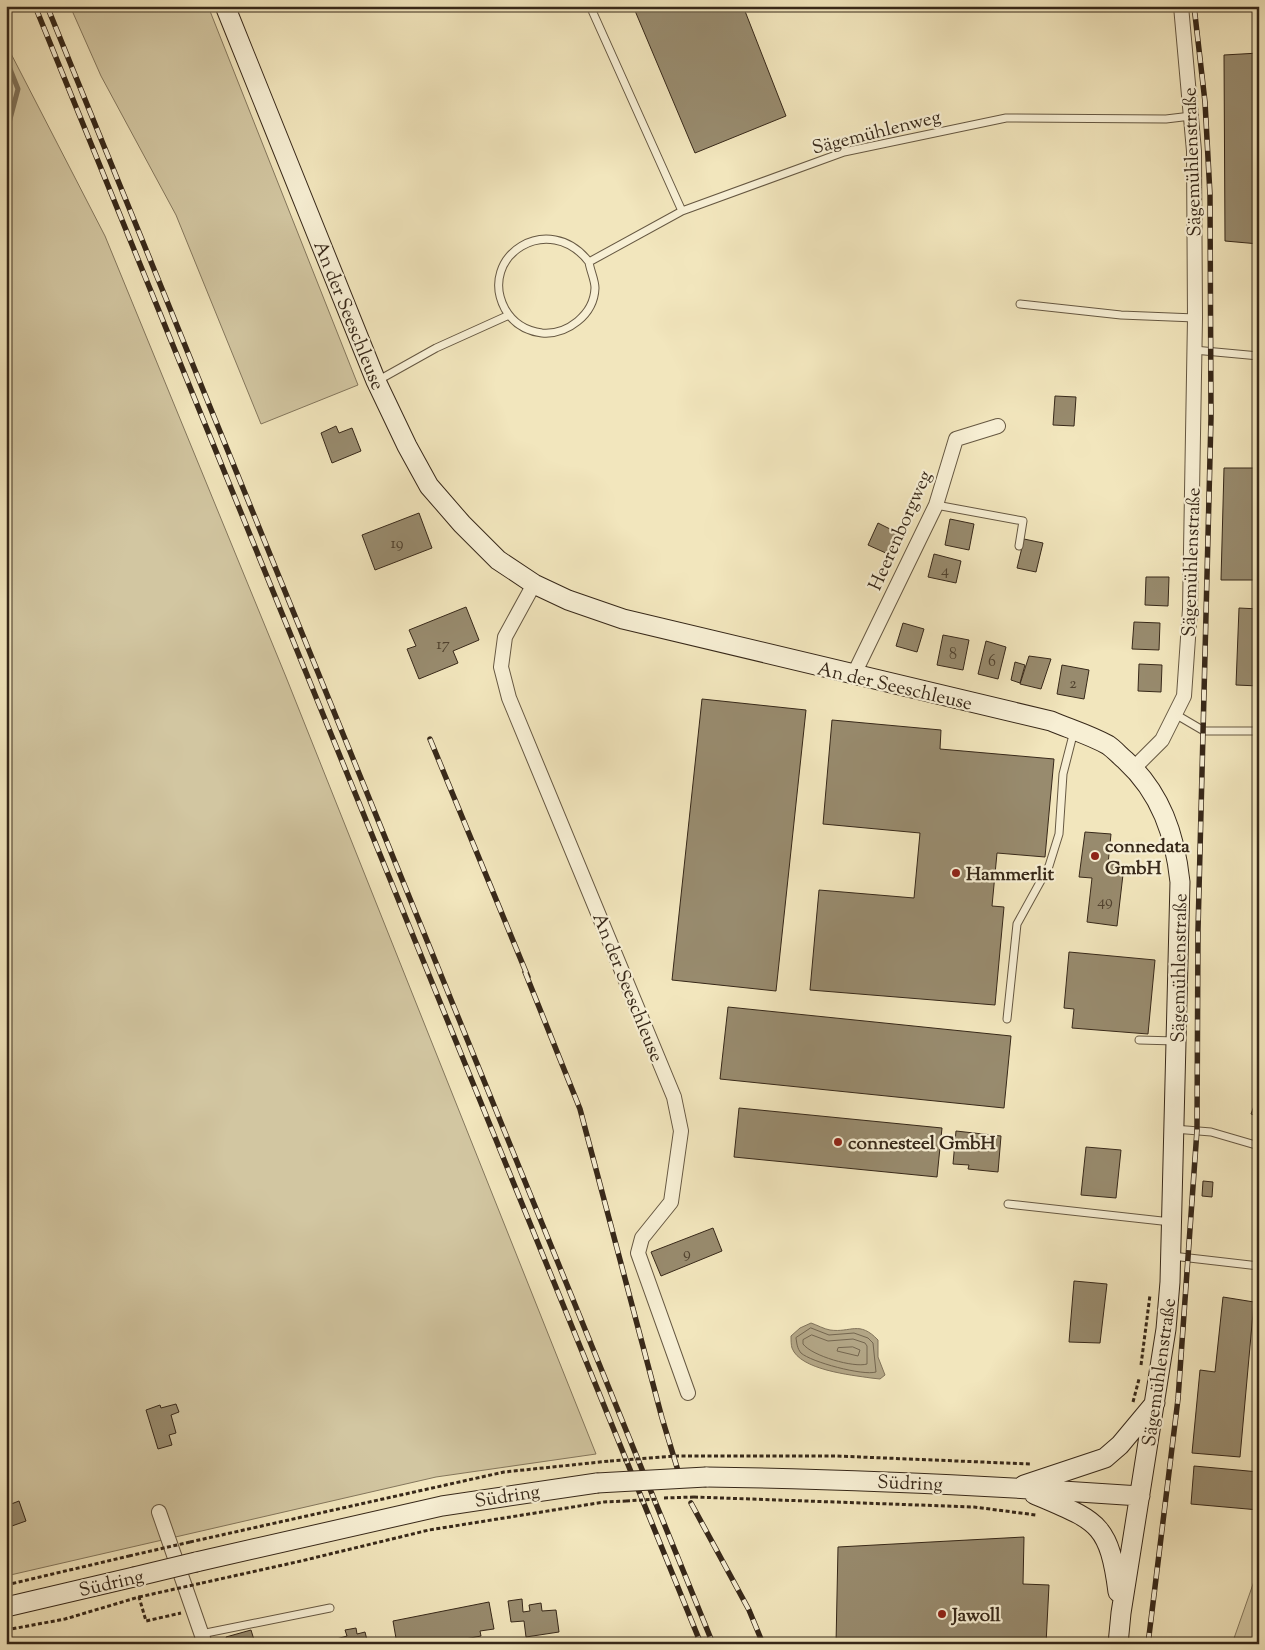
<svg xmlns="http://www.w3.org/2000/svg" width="1265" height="1650" font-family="'Sorts Mill Goudy',serif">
<rect width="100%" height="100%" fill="#f2e6bd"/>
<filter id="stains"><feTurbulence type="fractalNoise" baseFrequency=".004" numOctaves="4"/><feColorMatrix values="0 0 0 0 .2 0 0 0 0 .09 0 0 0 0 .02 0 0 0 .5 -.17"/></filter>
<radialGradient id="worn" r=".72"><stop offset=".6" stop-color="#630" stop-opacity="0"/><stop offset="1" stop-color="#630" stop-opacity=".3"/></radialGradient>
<!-- green -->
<path fill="#d2c6a1" stroke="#84775d" d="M70,6H208L358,385L261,424L176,215L101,76Z
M6,44L105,236L286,677L596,1454L436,1477L6,1576Z
M1259,1567V1644H1232Z"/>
<!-- water -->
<path fill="#b2a585" stroke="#81735a" d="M811,1323C817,1325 824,1329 830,1330C851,1333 859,1320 878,1340V1357L885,1375L880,1379L871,1378C851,1375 800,1370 792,1348C791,1345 791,1340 791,1336L800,1328Z"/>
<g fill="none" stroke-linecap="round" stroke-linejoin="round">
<!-- shore -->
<path stroke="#74664f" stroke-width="1" d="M811,1328L829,1335L854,1333L868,1338L873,1343L876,1372C863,1376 811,1362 801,1353C797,1348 797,1344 796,1338Z
M812,1335L828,1341L853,1339L865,1343L867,1346V1364C854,1368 812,1356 803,1344V1340Z
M853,1347L860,1350L858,1356L837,1351L838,1348Z"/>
<!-- stream -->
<path stroke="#81735a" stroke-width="5" d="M6,59L18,89L6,134"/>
</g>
<!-- building -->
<path fill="#988b6e" stroke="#372819" d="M633,6H743L786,116L695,153Z
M1259,53V244L1225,241L1224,55Z
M1055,396L1076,397L1074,426L1053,425Z
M336,426L339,433L352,428L361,451L332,463L321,433Z
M1224,468H1259V580H1221Z
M419,513L432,548L375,570L362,535Z
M950,519L974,524L969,550L945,545Z
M878,523L898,533L888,554L868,545Z
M1024,539L1043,543L1036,572L1017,568Z
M934,554L961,561L956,583L928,577Z
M1146,577H1169L1168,606L1145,605Z
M466,607L479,640L453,651L458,663L419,679L407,649L416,646L409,630Z
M1239,608L1259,609V686L1236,685Z
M1134,622L1160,623L1159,650L1132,649Z
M903,623L924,629L917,652L896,646Z
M943,635L969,640L963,670L937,665Z
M986,641L1006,647L998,679L978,674Z
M1029,656L1051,659L1041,689L1020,684Z
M1015,662L1025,665L1020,683L1011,680Z
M1139,664L1162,665L1161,692L1138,691Z
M1062,665L1089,670L1084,699L1057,694Z
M702,699L806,710L776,991L672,980Z
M832,720L941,730L940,749L1054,759L1045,857L997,853L992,906L1004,907L995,1005L810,990L819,890L914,898L920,833L823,824Z
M1085,832L1111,834L1108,864L1124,866L1117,926L1087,922L1092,878L1079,877Z
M1069,952L1155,960L1148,1034L1072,1028L1074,1009L1064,1008Z
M728,1007L1011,1036L1004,1108L720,1079Z
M1259,1092V1117L1251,1114Z
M739,1108L942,1128L937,1177L734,1157Z
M956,1131L1001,1136L998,1172L968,1169L969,1165L953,1164Z
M1086,1147L1121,1150L1116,1198L1081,1195Z
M1203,1181L1213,1182L1212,1197L1202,1196Z
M713,1228L722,1251L661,1276L651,1252Z
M1074,1281L1107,1284L1100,1343L1069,1342Z
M1223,1297L1254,1302L1240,1457L1192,1453L1200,1370L1215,1372Z
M176,1404L179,1412L171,1415L176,1433L169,1435L172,1445L158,1449L146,1410L160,1405L161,1408Z
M1194,1466L1259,1472V1510L1191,1504Z
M19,1501L26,1521L9,1527L10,1530L6,1532V1506Z
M1024,1537L1023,1584L1049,1585L1046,1644H836L838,1547Z
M522,1599L523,1612L530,1611L529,1605L541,1603L542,1611L556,1610L559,1632L526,1637L524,1621L511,1622L508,1601Z
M489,1602L494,1629L480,1631L481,1636L438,1644H397L393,1621Z
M356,1628L357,1634L365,1632L368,1644H333V1640L347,1636L345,1630Z
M251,1630L255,1643L228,1644L226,1637Z"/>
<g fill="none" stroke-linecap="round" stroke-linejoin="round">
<defs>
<path id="lane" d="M590,6L682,211
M589,262C549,210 477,256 505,309C513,323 526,331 542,333C567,335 594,315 595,288C595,280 590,270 589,262L682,211L844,152L1006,118L1166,119L1191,116
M1020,304L1121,315L1195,318
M1194,350L1259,356
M377,381L436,348L509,315
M936,505L1023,521L1019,546
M1175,714L1204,731H1259
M1007,1019L1017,924L1049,866L1059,834L1063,774L1074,731
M1139,1040L1176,1041
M1174,1129L1211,1132L1259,1146
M1008,1204L1171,1222
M1172,1256L1259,1266
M201,1634L330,1608"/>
<path id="street" d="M534,584L505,637L501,667L509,698L674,1097L681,1131L671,1202L642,1238L638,1253L688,1393
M854,674L936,505L956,439L998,426
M1134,768L1162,740L1184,696L1190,609L1195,318L1194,151L1181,6
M159,1512L205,1644"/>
<path id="secondary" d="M225,6L376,381L407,446L429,486L462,524L498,560L534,584L568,600L623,619L1051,721C1070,729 1090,735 1108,745C1114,749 1119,755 1125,760C1161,793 1175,835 1180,882L1170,1282L1166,1329L1121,1613L1118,1644
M706,1477C851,1479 995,1486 1140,1496
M1024,1485L1105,1458L1120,1445L1155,1403
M1034,1494C1096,1521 1109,1521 1118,1592
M196,1562L442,1506L597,1483
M6,1607L134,1577"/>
</defs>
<!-- lane casing -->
<use href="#lane" stroke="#665842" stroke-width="9"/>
<!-- street casing -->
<use href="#street" stroke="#665842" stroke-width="16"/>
<!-- secondary casing -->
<use href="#secondary" stroke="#372819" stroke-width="21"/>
<!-- path -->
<path stroke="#372819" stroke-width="3" stroke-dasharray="4 2.5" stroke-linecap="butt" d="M1141,1365L1150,1295
M1133,1402L1139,1379
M675,1456H836L1030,1464
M694,1497L974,1507L1036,1515
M190,1542L504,1472L610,1461
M202,1583L301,1561L429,1530L604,1502L626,1501
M6,1585L129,1556
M6,1630L65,1619L139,1597L146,1621L181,1613"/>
<!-- lane -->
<use href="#lane" stroke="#f7efd4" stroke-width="7"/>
<!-- street -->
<use href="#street" stroke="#f7efd4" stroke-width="14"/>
<!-- secondary -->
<use href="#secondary" stroke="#f7efd4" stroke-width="19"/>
<defs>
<path id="rail" d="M35,6L701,1644
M47,6L713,1644
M430,739L528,977
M525,972L580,1109L662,1418L679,1474
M691,1503L749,1610L763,1644
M1148,1644L1178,1399L1197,1130L1198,930L1211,418L1210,195L1205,102L1194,6"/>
</defs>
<!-- rail casing -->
<use href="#rail" stroke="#372819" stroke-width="5.5"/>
<!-- rail -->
<use href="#rail" stroke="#f7efd4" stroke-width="4" stroke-dasharray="11" stroke-linecap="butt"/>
<defs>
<path id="secondary-bridge" d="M597,1483L706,1477
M134,1577L196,1562"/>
</defs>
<!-- secondary-bridge casing -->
<use href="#secondary-bridge" stroke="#372819" stroke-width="21" stroke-linecap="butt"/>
<!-- path-bridge -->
<path stroke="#372819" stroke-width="3" stroke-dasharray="4 2.5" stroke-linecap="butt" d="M610,1461L675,1456
M664,1498L694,1497
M626,1501L658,1499
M129,1556L190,1542
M139,1597L202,1583"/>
<!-- secondary-bridge -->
<use href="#secondary-bridge" stroke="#f7efd4" stroke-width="19"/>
</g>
<!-- markers -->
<g fill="#8f2418" stroke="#f7efd4" stroke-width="2">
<circle cx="1095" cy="856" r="5"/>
<circle cx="956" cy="873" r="5"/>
<circle cx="838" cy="1142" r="5"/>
<circle cx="942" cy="1614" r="5"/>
</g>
<g text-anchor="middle" stroke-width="4.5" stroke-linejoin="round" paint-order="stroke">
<!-- number labels -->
<g font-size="16" fill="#4f412e">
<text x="397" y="548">19</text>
<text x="945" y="575">4</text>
<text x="443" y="649">17</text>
<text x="953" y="659">8</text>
<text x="992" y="666">6</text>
<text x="1073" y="688">2</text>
<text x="1105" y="906">49</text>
<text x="687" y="1258">9</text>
</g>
<!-- street labels -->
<g font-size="19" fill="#372819" stroke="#f7efd4">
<text transform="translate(876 131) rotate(-14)" y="7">Sägemühlenweg</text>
<text transform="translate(1191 162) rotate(-92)" y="7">Sägemühlenstraße</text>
<text transform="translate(350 315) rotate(68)" y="7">An der Seeschleuse</text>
<text transform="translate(899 530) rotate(-66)" y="7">Heerenborgweg</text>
<text transform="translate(1190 562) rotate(-88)" y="7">Sägemühlenstraße</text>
<text transform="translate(895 685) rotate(13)" y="7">An der Seeschleuse</text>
<text transform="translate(1178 968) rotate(-89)" y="7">Sägemühlenstraße</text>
<text transform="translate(629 987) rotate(68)" y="7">An der Seeschleuse</text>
<text transform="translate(1158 1372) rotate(-82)" y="7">Sägemühlenstraße</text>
<text transform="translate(910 1482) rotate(2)" y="7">Südring</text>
<text transform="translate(507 1495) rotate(-9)" y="7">Südring</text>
<text transform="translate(111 1582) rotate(-13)" y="7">Südring</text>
</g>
<!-- poi labels -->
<g font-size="19" font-weight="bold" fill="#372819" stroke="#f7efd4" text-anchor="start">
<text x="1105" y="852">connedata<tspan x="1105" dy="22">GmbH</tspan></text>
<text x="966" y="880">Hammerlit</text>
<text x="848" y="1149">connesteel GmbH</text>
<text x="952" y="1621">Jawoll</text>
</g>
</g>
<!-- margin -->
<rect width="1265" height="1650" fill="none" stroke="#f2e6bd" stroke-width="25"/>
<rect x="8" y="8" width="1250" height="1635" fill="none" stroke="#372819" stroke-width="2.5"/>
<rect x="12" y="12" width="1240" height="1625" fill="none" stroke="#372819"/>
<rect width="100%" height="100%" filter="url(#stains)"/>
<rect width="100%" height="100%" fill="url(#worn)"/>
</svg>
